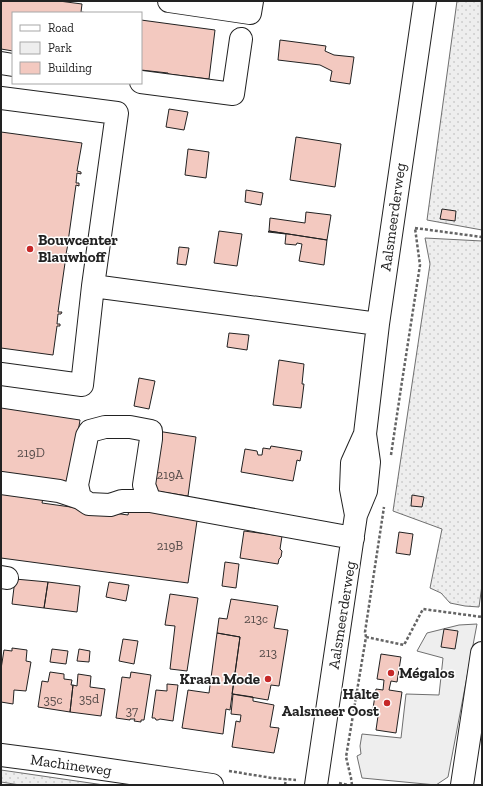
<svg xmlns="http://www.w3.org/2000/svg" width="483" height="786" font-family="'Zilla Slab',serif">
<defs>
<pattern id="grass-dots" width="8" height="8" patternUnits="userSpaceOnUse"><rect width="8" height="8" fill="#eee"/><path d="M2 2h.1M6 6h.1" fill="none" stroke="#ccc" stroke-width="1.8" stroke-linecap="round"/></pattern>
</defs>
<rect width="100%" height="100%" fill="#fff"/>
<!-- grass -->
<path fill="url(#grass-dots)" stroke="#6f6f6f" d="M457,1H481L482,230L427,220Z
M425,238L482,241V585L479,607L465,606L450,603L441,593L430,588L442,529L393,511L430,264Z
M1,770L104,785H20L1,782Z"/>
<!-- green -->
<path fill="#eee" stroke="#6f6f6f" d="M477,624L448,777L436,785L362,778L357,756L361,754L360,746L362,734L401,738L406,694L439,695L443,658L417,651L427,633L459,625Z"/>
<!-- building -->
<path fill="#f3c9c0" stroke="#222" d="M1,1H59L82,4L81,12L88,13H13V51L1,49Z
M141,20L215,30L209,79L168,74V73L141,70Z
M280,40L326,46L325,51L334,55L354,57L350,84L330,81L332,71L320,65L278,60Z
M169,109L188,112L184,130L166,127Z
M1,132L82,143L77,171L81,172V174L77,173L76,183H79V186L76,185L68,242H71V244H68L66,254H69V256H66L58,312H62L61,314H58L57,324H60V326H57L53,355L1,348Z
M296,137L341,144L335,187L290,180Z
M188,149L209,152L206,178L185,175Z
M246,190L263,193L261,205L245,202Z
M442,209L456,211L455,221L440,219Z
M306,212L331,215L327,240L269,231L270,218L305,223Z
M219,231L242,234L237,266L214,263Z
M269,231L327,240L324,265L299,261L302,244L297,243L296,245L285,244L286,234L268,232Z
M179,247L189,248L186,265L177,264Z
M229,333L249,335L247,350L227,347Z
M279,360L304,364L302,384H304L301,408L273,405Z
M139,378L155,381L149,409L134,406Z
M1,408L80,420L69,488L1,478Z
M157,431L196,437L188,496L149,490Z
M271,446L302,451L300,461L297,460L293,481L241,472L245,449L257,451L258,455H262L263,448L270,449Z
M1,487L44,493L42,503L128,515L130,505L198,514L188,583L1,558Z
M412,495L424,497L422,507L411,506Z
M244,531L282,536L280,549L282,551L281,557L279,559L278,564L240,558Z
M399,532L413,534L410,555L396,553Z
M225,562L239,564L236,588L222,586Z
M15,579L48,582L44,608L12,604Z
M48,582L80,586L77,612L44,608Z
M109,582L129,585L126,601L106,597Z
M170,594L198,598L187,671L170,669L175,626L165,625Z
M231,599L278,606L274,628L288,630L279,686L271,685L268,700L232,694L240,637L217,633L219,618L227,619Z
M444,629L458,631L455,649L441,647Z
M217,633L240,637L230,710L226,709L223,734L182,728L188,690L209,693Z
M123,639L138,641L134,664L119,661Z
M12,648L27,650L26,661L31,662L26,691L14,690L13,704L1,702V669L4,650L12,651Z
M52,649L68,651L66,664L50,662Z
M79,649L90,651L89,662L77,661Z
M381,654L401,657L397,682L391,681L389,690L402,692L396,733L376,730L378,716L372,715L376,689L383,690L384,680L377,679Z
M50,672L64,674V679L72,680L71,685H73L70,712L38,707L42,681L48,682Z
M131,672L151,675L144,720H141V722L134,721L135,719H130V720L116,718L122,677L130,678Z
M78,674L91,676L90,687L105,689L101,716L70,712L73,685L77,686Z
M167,684L178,685L173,721L160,719L158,720H156L155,718H152L156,690L167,691Z
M233,694L253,697V701L274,705L270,727L279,728L274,753L232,747L236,721L240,722L241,715L231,714Z"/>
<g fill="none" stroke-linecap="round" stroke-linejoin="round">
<defs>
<path id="minor" d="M169,1L250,13L252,1
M1,63L13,65
M141,82L233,94L241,39
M1,98L117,113L93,286L378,324
M1,374L82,385L93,286
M1,483L59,491L80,498
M150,501L144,485L151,439V431L130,427H105L90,431L87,436L77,485L80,498L89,504L110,505L122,501H150L353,538
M356,515L351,489L352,463L365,434
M1,577L7,578
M1,755L55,762L212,785
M316,785L356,515L366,491L369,462L365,434L378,324L425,1
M462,785L482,653"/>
</defs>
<!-- minor casing -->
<use href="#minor" stroke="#222" stroke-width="24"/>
<!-- path -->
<path stroke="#646464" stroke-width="2.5" stroke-dasharray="3 2" stroke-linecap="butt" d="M415,228L482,237
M391,455L401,388L420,265L415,228
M366,637L404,645L423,609L482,617
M229,771L272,778L296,780
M339,783L348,785
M285,785L286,779
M352,785L351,778L346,757L366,637L365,632L384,507"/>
<!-- minor -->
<use href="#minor" stroke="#fff" stroke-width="22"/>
</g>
<!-- markers -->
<g fill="#c62828" stroke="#fff" stroke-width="1.5">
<circle cx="30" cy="249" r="4"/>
<circle cx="391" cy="673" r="4"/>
<circle cx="268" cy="679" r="4"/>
<circle cx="387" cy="703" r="4"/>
</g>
<g text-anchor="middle" stroke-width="3" stroke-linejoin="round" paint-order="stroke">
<!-- number labels -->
<g font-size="13" fill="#564c4a">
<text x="31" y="457">219D</text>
<text x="170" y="479">219A</text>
<text x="170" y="550">219B</text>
<text x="256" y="623">213c</text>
<text x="268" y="657">213</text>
<text x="89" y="703">35d</text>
<text x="53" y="704">35c</text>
<text x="132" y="715">37</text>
</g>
<!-- street labels -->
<g font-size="15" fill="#222" stroke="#fff">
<text transform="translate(393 217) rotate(-82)" y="5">Aalsmeerderweg</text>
<text transform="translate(342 615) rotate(-81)" y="5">Aalsmeerderweg</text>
<text transform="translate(71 765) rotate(8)" y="5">Machineweg</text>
</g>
<!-- poi labels -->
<g font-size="15" font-weight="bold" fill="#222" stroke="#fff" text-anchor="start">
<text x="38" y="245">Bouwcenter<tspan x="38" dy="17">Blauwhoff</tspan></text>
<text x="399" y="678">Mégalos</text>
<text x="260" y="684" text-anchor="end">Kraan Mode</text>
<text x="379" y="699" text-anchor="end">Halte<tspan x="379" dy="17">Aalsmeer Oost</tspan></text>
</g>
</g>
<!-- border -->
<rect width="483" height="786" fill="none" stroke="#222222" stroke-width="4"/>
<!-- legend -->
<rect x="12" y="12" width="130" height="72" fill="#ffffff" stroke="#a7a7a7"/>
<rect x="20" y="25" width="20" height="6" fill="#ffffff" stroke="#a7a7a7"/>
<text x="48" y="32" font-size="12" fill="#222222">Road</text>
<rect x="20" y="42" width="20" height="12" fill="#eeeeee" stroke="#a7a7a7"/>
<text x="48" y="52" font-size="12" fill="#222222">Park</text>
<rect x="20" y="62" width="20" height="12" fill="#f3c9c0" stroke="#a7a7a7"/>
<text x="48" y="72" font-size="12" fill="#222222">Building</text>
</svg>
